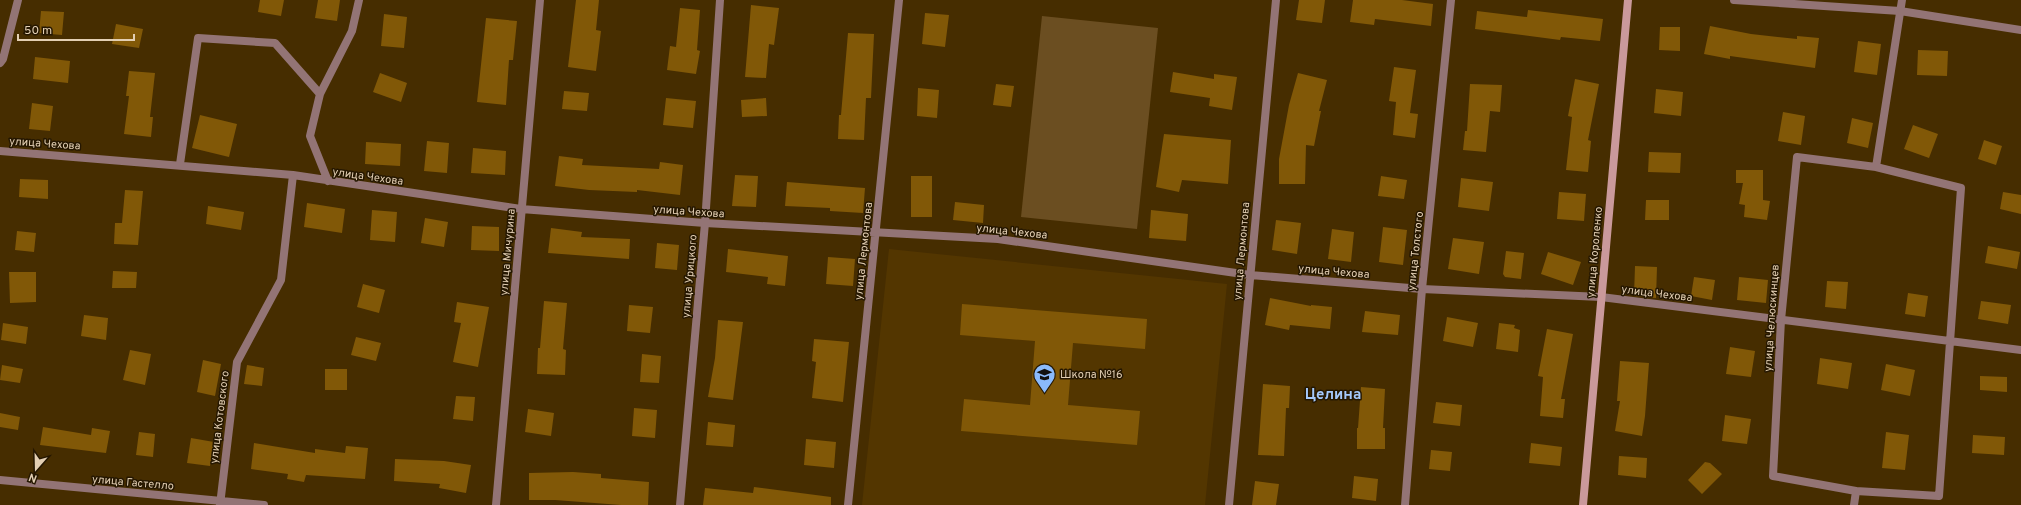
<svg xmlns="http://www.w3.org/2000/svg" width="2021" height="505" font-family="Overpass,sans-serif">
<rect width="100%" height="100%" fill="#462d00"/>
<!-- built -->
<path fill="#533600" d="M889,249L1227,284L1205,505H862Z"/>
<!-- green -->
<path fill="#6b4e21" d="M1042,16L1158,28L1137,229L1021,217Z"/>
<!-- building -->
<path fill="#815807" d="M260,0H284L281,16L258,12Z
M318,0H340L337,21L315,18Z
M576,0H599L596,30L601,31L596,71L568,67Z
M1299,0H1325L1322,23L1296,20Z
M1353,0H1402L1433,4L1431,26L1375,19L1374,25L1350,22Z
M751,5L779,8L774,45L769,44L766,78L745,77Z
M680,8L700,10L697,50L700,51L696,74L667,70L670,46L676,47Z
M1528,10L1603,19L1600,41L1561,37L1560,40L1475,29L1477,11L1527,17Z
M41,11L64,12L62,35L39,33Z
M925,13L949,15L945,47L922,44Z
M384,14L407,17L404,48L381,46Z
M486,18L517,21L513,60H509L506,105L477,102Z
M116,24L143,29L139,48L112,44Z
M1710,26L1751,34L1797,39V36L1819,38L1815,68L1730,56V59L1704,54Z
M1660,27H1680V51L1659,50Z
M848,33L874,34L871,98H866L864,140L838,139L839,115H841Z
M1858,41L1881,44L1877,75L1854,72Z
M1918,50L1948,51L1947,76L1917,75Z
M35,57L70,61L68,83L33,79Z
M1394,67L1416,70L1410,113L1418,114L1415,138L1393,135L1396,102L1389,101Z
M129,71L155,73L150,117H153L151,137L124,134L129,96H126Z
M1173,72L1214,79V74L1237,77L1232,110L1209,106L1210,98L1170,92Z
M380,73L407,83L401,102L373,92Z
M1298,73L1327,80L1319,111H1321L1314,146L1306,145L1305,184H1279V159L1289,105Z
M1575,79L1599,84L1588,140L1591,141L1588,172L1566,170L1572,117L1568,116Z
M996,84L1014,86L1011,107L993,105Z
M1470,84L1502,85L1500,112L1490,111L1486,152L1463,150L1465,131H1467Z
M918,88L939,90L937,118L917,116Z
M1656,89L1683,92L1681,116L1654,113Z
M564,91L589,93L587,111L562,109Z
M666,98L696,101L693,128L663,125Z
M766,98L767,116L742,117L741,100Z
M32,103L53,106L50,131L29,129Z
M1783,112L1805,116L1801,145L1778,141Z
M200,115L237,124L229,157L192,148Z
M1852,118L1873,123L1868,148L1847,143Z
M1913,125L1938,134L1929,158L1904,149Z
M1164,134L1231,140L1228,184L1182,180L1179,192L1156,187Z
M1984,140L2002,146L1996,165L1978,159Z
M427,141L449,143L447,173L424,171Z
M366,142L401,144L400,166L365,164Z
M473,148L506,151L505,175L471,173Z
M1649,152L1681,153L1680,173L1648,172Z
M559,156L583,159L582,165L659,169L660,162L683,165L680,195L637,190V192L589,190L555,186Z
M1736,170H1763V200L1770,201L1767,220L1744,217L1745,205L1739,204L1743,183H1736Z
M735,175L758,176L756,207L732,206Z
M911,176H932V217H911Z
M1381,176L1407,180L1404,199L1378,196Z
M1461,178L1493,182L1489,211L1458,207Z
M20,179L48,180V199L19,197Z
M787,182L865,188L863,213L830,211V208L785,206Z
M125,190L143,191L138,245L114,244L115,223H122Z
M1559,192L1586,194L1584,221L1557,219Z
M2003,192L2021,195V214L2000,209Z
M1646,200H1669V220H1645Z
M955,202L984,205L983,223L953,220Z
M307,203L345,209L342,233L304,227Z
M208,206L244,212L241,230L206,224Z
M372,210L397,212L395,242L370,240Z
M1151,210L1188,214L1186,241L1149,238Z
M425,218L448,222L444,247L421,243Z
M1276,220L1301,223L1297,254L1272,250Z
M472,226L499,227V251L471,250Z
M1383,227L1407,230L1403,265L1379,262Z
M551,228L582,232L581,237L630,239L629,259L548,253Z
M1332,229L1354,232L1351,262L1328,259Z
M17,231L36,233L34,252L15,250Z
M1453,238L1484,242L1479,274L1448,269Z
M657,243L679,245L677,270L655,268Z
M1988,246L2020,252L2017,269L1985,263Z
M728,249L788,256L785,286L767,284L768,277L726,272Z
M1506,251L1524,253L1521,279L1505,277L1503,274Z
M1548,252L1581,262L1573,285L1541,274Z
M828,257L855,259L853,286L826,284Z
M1635,266L1657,267L1656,298L1634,296Z
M113,271L137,272L136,288H112Z
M9,272H36V302L10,303Z
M1694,277L1715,280L1712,300L1691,296Z
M1739,277L1768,280L1766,303L1737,300Z
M1827,281L1848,282L1846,309L1825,307Z
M363,284L385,290L379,313L357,307Z
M1908,293L1928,296L1925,317L1905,314Z
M1270,298L1311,306V305L1332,307L1330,329L1290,325L1289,330L1265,325Z
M544,301L567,303L563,349L566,350L565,375L537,374L538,348H540Z
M1981,301L2011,305L2008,324L1978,319Z
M457,302L489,307L478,367L453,362L461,323L454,322Z
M962,304L1147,319L1145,349L1073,343L1068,405L1140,411L1137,445L961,431L964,399L1030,405L1035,341L960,335Z
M629,305L653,307L650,333L627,331Z
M1365,311L1400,315L1398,335L1362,332Z
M84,315L108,318L106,340L81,336Z
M1447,317L1478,323L1473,347L1443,341Z
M718,320L743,322L733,400L708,397L715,358Z
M3,323L28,327L26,344L1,340Z
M1499,323L1515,325L1514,328L1520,330L1518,352L1496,349Z
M1547,329L1573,334L1561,399H1565L1563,418L1540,416L1543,377L1538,376Z
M356,337L381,343L376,361L351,355Z
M814,339L849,342L843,402L812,398L816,362L812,361Z
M1730,347L1755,351L1751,377L1726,374Z
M130,350L151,354L145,385L123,380Z
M642,354L661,356L659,383L640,382Z
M1820,358L1852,363L1848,389L1817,384Z
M203,360L221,364L215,396L197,392Z
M1620,361L1649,363L1645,416L1642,436L1615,431L1620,401H1617Z
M1886,364L1915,370L1910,396L1881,390Z
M2,365L23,369L20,383L0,380Z
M247,365L264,368L262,386L244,384Z
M325,369H347V390H325Z
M1980,376L2007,377V392L1980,390Z
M1263,384L1290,386L1289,408H1286L1284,456L1258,455Z
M1361,387L1385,389L1383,428H1385V449H1357V428H1358Z
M456,396L475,397L473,421L453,419Z
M1436,402L1462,405L1460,426L1433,423Z
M634,408L657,410L655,438L632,436Z
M528,409L554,413L551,436L525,432Z
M0,413L20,417L18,430L0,427Z
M1725,415L1751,419L1747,444L1722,441Z
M708,422L735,425L733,447L706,445Z
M43,427L91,435L92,428L110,431L106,453L40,445Z
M139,432L155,434L153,457L136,455Z
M1886,432L1909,435L1905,470L1882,468Z
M1973,435L2005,437L2004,455L1972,453Z
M191,438L214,442L210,466L187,463Z
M806,439L836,442L834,468L804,465Z
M254,443L315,453V449L345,453L346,446L368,448L365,479L306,475L304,482L287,479L288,474L251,469Z
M1531,443L1562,447L1560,466L1529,463Z
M1431,450L1452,452L1450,471L1429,469Z
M1619,456L1647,458L1646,478L1618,475Z
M395,459L444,461L471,465L466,493L439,488L440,484L394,481Z
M1705,462L1710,463L1722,474L1702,494L1688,480Z
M573,472L601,474V478L649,482L648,505H621L555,500H529V473Z
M1354,476L1378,479L1376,501L1352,498Z
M1255,481L1279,484L1276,505H1252Z
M754,487L831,497V505H703L705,488L753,493Z"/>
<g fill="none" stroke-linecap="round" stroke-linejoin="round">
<!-- street -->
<path stroke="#937475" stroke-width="8" d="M1734,0L1900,11L2021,30
M0,63L3,59L18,0
M0,151L293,175L521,209L705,223L998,239L1250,275L1422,289L1601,297L2021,350
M180,164L198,38L275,43L320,94
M328,181L310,136L320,94L352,31L359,0
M0,480L264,505
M1856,491L1773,476L1781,320L1797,157L1876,167
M220,505L237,362L281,280L293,175
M496,505L540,0
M680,505L705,223L720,0
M848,505L899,0
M1229,505L1276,0
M1405,505L1422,289L1451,0
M1854,505L1856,491L1939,496L1961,188L1876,167L1902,0"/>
<!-- secondary -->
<path stroke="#ca999b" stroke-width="8" d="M1583,505L1628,0"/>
</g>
<!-- icons -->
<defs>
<symbol id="school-pin" viewBox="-11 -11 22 30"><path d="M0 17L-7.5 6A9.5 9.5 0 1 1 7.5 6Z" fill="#8abafc" stroke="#251701"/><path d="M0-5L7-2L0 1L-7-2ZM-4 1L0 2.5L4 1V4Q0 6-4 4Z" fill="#111"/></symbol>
</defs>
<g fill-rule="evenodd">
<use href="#school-pin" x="1032" y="362" width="25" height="34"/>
</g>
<g text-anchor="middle" stroke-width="3" stroke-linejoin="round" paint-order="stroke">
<!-- street labels -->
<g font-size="11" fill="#e3cfb3" stroke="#251701">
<text transform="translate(45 143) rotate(4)" y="4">улица Чехова</text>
<text transform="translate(368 176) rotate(8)" y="4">улица Чехова</text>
<text transform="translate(689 211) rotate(4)" y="4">улица Чехова</text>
<text transform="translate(1012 231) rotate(6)" y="4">улица Чехова</text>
<text transform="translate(863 251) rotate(-84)" y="4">улица Лермонтова</text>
<text transform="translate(1241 251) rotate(-85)" y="4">улица Лермонтова</text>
<text transform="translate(1415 251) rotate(-84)" y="4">улица Толстого</text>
<text transform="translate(507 252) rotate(-85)" y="4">улица Мичурина</text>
<text transform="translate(1594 252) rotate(-85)" y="4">улица Короленко</text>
<text transform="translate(1334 271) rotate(5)" y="4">улица Чехова</text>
<text transform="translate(689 276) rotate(-85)" y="4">улица Урицкого</text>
<text transform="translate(1657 293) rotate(7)" y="4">улица Чехова</text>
<text transform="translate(1771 318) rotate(-86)" y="4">улица Челюскинцев</text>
<text transform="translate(219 417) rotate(-83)" y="4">улица Котовского</text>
<text transform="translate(133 482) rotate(5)" y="4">улица Гастелло</text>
</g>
<!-- poi labels -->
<g font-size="11" fill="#e3cfb3" stroke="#251701" text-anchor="start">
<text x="1060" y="378">Школа №16</text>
</g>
<!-- district labels -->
<g font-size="15" font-weight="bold" fill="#a5c9fb" stroke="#251701">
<text x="1333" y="399">Целина</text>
</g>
</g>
<!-- north arrow -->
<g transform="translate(36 469) rotate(200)" stroke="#251701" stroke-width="3" paint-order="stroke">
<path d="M0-3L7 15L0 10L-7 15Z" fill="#e3cfb3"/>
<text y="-6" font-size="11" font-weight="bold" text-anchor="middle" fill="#e3cfb3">N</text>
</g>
<!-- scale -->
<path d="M18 34v6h116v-6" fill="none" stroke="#e3cfb3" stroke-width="2"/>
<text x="24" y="34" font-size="12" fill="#e3cfb3" stroke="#251701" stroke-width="3" paint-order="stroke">50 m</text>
</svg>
